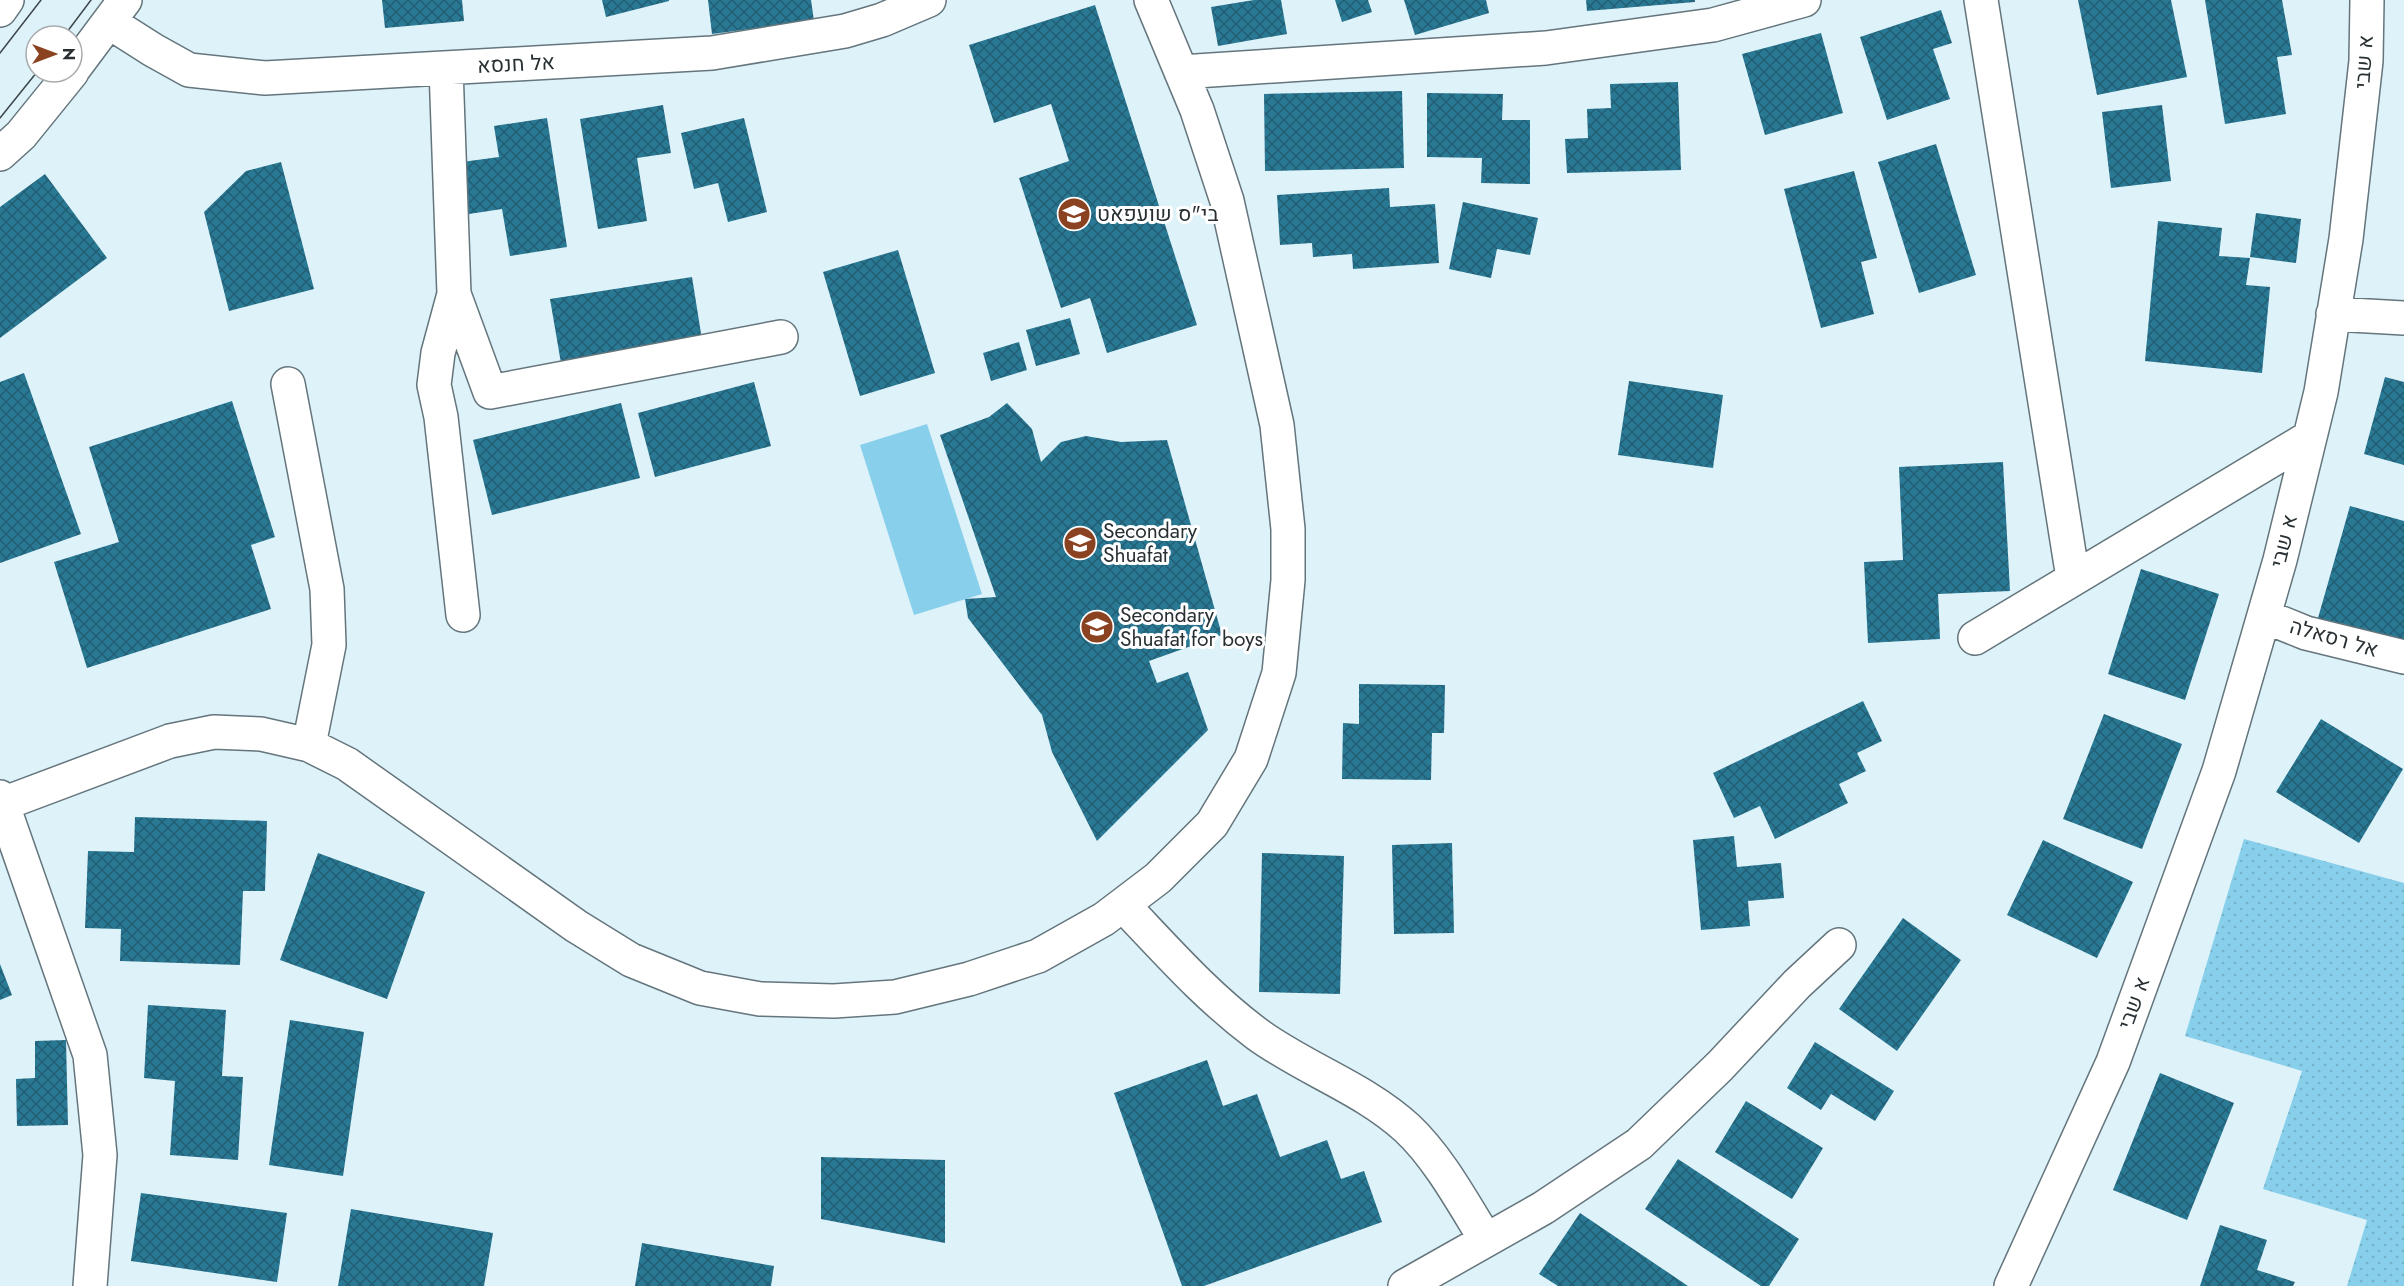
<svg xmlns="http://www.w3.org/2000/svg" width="2404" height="1286" font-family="Jost,Heebo,sans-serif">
<defs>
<pattern id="grass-dots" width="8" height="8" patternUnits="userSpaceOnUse" patternTransform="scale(1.5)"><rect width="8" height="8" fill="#87cfea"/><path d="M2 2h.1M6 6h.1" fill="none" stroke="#75b2c9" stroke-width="1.8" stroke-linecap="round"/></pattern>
<pattern id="building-cross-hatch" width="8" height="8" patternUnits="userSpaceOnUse" patternTransform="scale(1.5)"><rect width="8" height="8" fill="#297994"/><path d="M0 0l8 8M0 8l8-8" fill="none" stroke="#225e73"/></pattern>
</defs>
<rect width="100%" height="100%" fill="#def2fa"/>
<!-- grass -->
<path fill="url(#grass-dots)" d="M2244,839L2404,883V1286H2347L2367,1220L2263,1189L2302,1071L2185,1036Z"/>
<!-- park -->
<path fill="#87cfea" d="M927,424L982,594L914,615L860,445Z"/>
<!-- building -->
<path fill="url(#building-cross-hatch)" d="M382,0H462L464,21L385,28Z
M602,0H669V1L606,17Z
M708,0H811L814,21L712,34Z
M1254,0H1281L1287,34L1218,46L1211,7Z
M1335,0H1368L1372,12L1342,22Z
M1404,0H1486L1489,13L1415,35Z
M1586,0H1695V2L1587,11Z
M2078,0H2171L2187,77L2097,95Z
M2205,0H2282L2292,55L2277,57L2286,114L2225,124Z
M1095,5L1197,325L1107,353L1090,298L1061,308L1019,178L1069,161L1051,104L994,123L969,45Z
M1941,10L1952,43L1933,49L1950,99L1887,120L1860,37Z
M1821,33L1843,113L1765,135L1742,54Z
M1678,82L1681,170L1567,173L1565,139L1588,138L1587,109L1611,108L1610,84Z
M1402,91L1404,168L1265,171L1264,94Z
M1427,93L1503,94L1502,120H1530V184L1481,183L1482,158L1427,157Z
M663,105L671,153L637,158L647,221L598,229L580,119Z
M2162,105L2171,181L2111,188L2102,112Z
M547,118L567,247L510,256L502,209L469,214L462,162L499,157L494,126Z
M744,118L767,212L728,222L718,183L694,189L681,133Z
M1936,144L1976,275L1919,293L1878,162Z
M281,162L314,289L229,311L204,212L246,171Z
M1854,171L1877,258L1861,262L1874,314L1821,328L1784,189Z
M45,174L107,258L0,338V207Z
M1389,188L1390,207L1435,204L1439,263L1353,269L1352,254L1313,257L1312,243L1280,245L1277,195Z
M1463,202L1538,218L1530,255L1497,249L1491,278L1449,269Z
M2256,213L2301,219L2296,263L2250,257Z
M2158,221L2222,228L2219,256L2250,258L2246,285L2270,287L2262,373L2145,361Z
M898,250L935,373L860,396L823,272Z
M692,277L703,346L562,369L550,299Z
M1070,318L1080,354L1036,366L1026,330Z
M1019,342L1027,370L991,381L983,353Z
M24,373L81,534L0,563V382Z
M2385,377L2404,382V465L2364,454Z
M1629,381L1723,395L1713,468L1618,455Z
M754,382L771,446L655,477L638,413Z
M232,401L275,537L251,545L271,609L87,668L54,562L119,542L89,447Z
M621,403L640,478L492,515L473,440Z
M1007,403L1032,429L1041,462L1061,442L1086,436L1121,442L1167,440L1222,635L1149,661L1157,683L1188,672L1208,730L1097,841L1052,752L1042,715L968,618L965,599L996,597L940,435L989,417Z
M2003,462L2010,591L1938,594L1940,639L1868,643L1864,562L1903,560L1899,467Z
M2350,506L2404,521V650L2316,625Z
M2141,569L2219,594L2185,700L2108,674Z
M1359,684L1445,685L1444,733H1432L1431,780L1342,779L1343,723L1359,724Z
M1863,701L1882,741L1857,753L1866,771L1839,784L1848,803L1775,839L1760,806L1734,818L1713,773Z
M2104,714L2182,744L2142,849L2063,819Z
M2321,719L2403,769L2359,843L2276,792Z
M135,817L267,821L265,891H243L240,965L120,961L121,929L85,928L88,851L134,852Z
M1734,836L1737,867L1781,863L1784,898L1748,901L1750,926L1701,930L1693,840Z
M2043,840L2133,882L2097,958L2007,915Z
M1452,843L1454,933L1394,934L1392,845Z
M318,853L425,892L387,999L280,960Z
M1262,853L1344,856L1340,994L1259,992Z
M1903,918L1961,960L1897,1051L1839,1009Z
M0,964L12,995L0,1000Z
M148,1005L226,1010L222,1076L243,1077L238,1160L170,1155L175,1081L144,1078Z
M290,1020L364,1032L343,1176L269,1165Z
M66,1040L68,1125L17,1126L16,1079L35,1078V1041Z
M1815,1042L1894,1091L1875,1121L1831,1094L1821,1110L1787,1088Z
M1207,1060L1223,1106L1257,1094L1280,1157L1327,1140L1341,1179L1364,1171L1382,1222L1204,1286H1182L1114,1093Z
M2160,1073L2234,1103L2187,1220L2113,1190Z
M1746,1101L1823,1148L1792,1199L1715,1152Z
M821,1157L945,1160V1243L821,1219Z
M1678,1159L1799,1239L1769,1286H1761L1645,1209Z
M141,1193L287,1213L277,1282L131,1261Z
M351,1209L493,1233L484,1286H338Z
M1580,1213L1688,1286H1558L1539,1274Z
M2220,1225L2267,1240L2257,1270L2295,1282L2293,1286H2200Z
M642,1243L774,1266L771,1286H635Z"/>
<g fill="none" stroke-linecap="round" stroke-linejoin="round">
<defs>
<path id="minor" d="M1981,0L2073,578
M0,10L7,0
M109,22L153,50L189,70L265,78L712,53L845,31L882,20L929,0
M446,68L454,294L438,353L434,385L441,417L463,615
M72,71L125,0
M1181,72L1546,48L1713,25L1804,0
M0,154L21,135L72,72
M454,294L490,392L781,337
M2333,314L2404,318
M288,384L327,589L329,645L309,745
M2264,616L2306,633L2404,657
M1975,638L2310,437
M0,797L90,1055L100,1155L90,1286
M0,805L170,741L214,732L261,734L309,745L347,764L576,926L631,960L700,988L760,999L834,1001L895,997L969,979L1038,956L1104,919L1158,878L1212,824L1251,759L1279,673L1288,580V529L1277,425L1227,201L1197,110L1151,0
M1123,905C1167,951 1205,995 1257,1034C1305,1069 1363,1088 1407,1128C1439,1158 1463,1203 1486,1240
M1405,1286L1543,1208L1639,1144L1720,1066L1797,984L1839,945
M2011,1286L2113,1062L2219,771L2280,560L2321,392L2346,239L2366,61L2367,0"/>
</defs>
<!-- minor casing -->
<use href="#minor" stroke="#64757c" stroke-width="36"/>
<!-- minor -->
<use href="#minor" stroke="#fff" stroke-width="33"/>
<!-- tram -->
<path stroke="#3d474a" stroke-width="1.5" d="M64,36L91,0
M0,53L41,0
M0,118L37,72"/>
</g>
<!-- icons -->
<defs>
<symbol id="school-disc" viewBox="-11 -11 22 22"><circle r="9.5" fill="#8a4221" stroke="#fff"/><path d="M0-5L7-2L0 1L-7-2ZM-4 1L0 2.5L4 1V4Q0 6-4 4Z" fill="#fff"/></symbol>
</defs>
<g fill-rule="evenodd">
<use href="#school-disc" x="1055" y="195" width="38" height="38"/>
<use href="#school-disc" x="1061" y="524" width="38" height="38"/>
<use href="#school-disc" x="1078" y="608" width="38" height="38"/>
</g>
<g text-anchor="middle" stroke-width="6" stroke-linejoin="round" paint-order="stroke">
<!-- street labels -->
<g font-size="21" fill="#283033" stroke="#fff">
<text transform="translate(2364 62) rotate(-86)" y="7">א שבי</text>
<text transform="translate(516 64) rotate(-3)" y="7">אל חנסא</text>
<text transform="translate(2284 541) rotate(-76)" y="7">א שבי</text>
<text transform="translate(2334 638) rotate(16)" y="7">אל רסאלה</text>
<text transform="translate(2134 1003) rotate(-70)" y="7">א שבי</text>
</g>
<!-- poi labels -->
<g font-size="21" fill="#283033" stroke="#fff" text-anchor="start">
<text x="1097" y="221">בי"ס שועפאט</text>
<text x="1103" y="538">Secondary<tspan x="1103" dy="24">Shuafat</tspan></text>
<text x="1120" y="622">Secondary<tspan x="1120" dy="24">Shuafat for boys</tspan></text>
</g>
</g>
<!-- north arrow -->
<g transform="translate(54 54) rotate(90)"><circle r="28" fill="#ffffff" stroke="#a9acad" stroke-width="1.5"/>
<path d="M0-4.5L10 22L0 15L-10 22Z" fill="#8a4221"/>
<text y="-9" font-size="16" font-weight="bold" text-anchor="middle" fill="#283033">N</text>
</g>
</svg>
